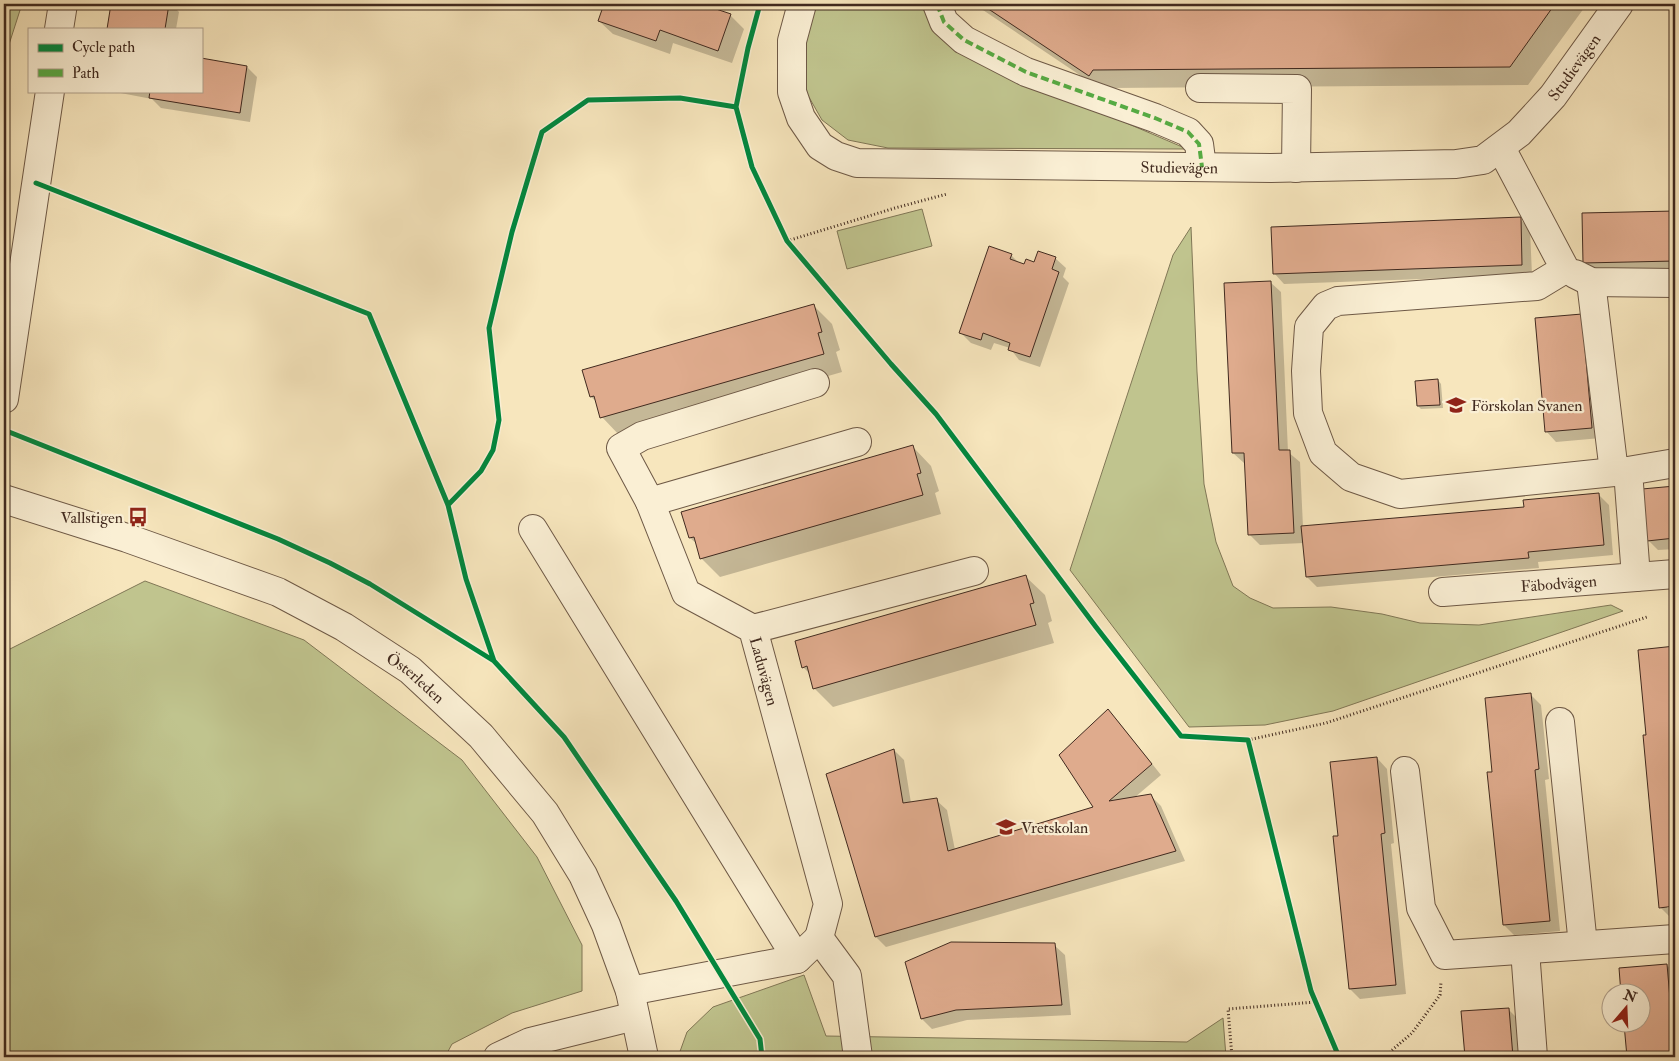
<svg xmlns="http://www.w3.org/2000/svg" width="1679" height="1061" font-family="'IM FELL Double Pica',serif">
<rect width="100%" height="100%" fill="#f7e6bd"/>
<filter id="stains"><feTurbulence type="fractalNoise" baseFrequency=".004" numOctaves="4"/><feColorMatrix values="0 0 0 0 .2 0 0 0 0 .09 0 0 0 0 .02 0 0 0 .5 -.17"/></filter>
<radialGradient id="worn" r=".72"><stop offset=".6" stop-color="#630" stop-opacity="0"/><stop offset="1" stop-color="#630" stop-opacity=".3"/></radialGradient>
<!-- green -->
<path fill="#c0c48e" stroke="#807756" d="M4,4H22L4,60Z
M814,4H923L928,20L954,49L1187,149L888,148L848,140L822,120L806,92L805,37Z
M922,209L932,246L847,269L837,231Z
M1191,227L1197,372L1204,484L1216,542L1233,586L1250,598L1273,608L1331,607L1382,614L1420,623L1479,625L1611,605L1623,611L1333,711L1265,725L1189,727L1070,570L1173,255Z
M145,581L304,640L462,760L537,857L582,945V991L512,1013L452,1044L445,1057H4V652Z
M804,975L826,1036L1187,1042L1223,1018L1226,1057H678L687,1032L713,1007Z"/>
<!-- shadow -->
<path fill="#0003" d="M113,4H171L179,12L176,29H109Z
M605,4H718L716,10L730,15L744,29L732,63L673,43L670,54L613,34L599,21Z
M974,4H1086L1096,10L1474,6L1475,4H1587L1528,85L1112,88L1108,94Z
M247,67L257,77L250,122L161,108L152,99L110,91H201Z
M1675,212V271L1594,272L1584,262L1583,214Z
M1520,219L1530,229L1532,275L1284,284L1274,273Z
M1011,255L1020,264H1035L1055,258L1066,268L1063,277L1069,283L1040,367L1019,360L1010,348L994,343L991,350L971,343L961,333Z
M1270,282L1281,292L1288,452L1300,462L1303,527L1525,508L1599,495L1609,505L1613,555L1538,562L1539,568L1317,587L1307,577L1304,543L1260,545L1249,534L1246,463H1244L1233,453Z
M813,305L832,324L840,350L836,352L842,372L620,436L602,417L598,403L591,397Z
M1582,316L1601,438L1556,442L1546,431Z
M1438,380L1441,384L1443,408L1421,409L1418,406Z
M913,447L931,466L939,491L935,493L941,514L720,577L701,558L697,544L690,538Z
M1675,487V549L1658,550L1648,540L1643,490Z
M1026,577L1045,595L1052,621L1048,623L1054,643L833,707L814,688L810,674L803,667Z
M1675,647V905L1667,906V908L1675,907V917H1670L1660,907L1639,651Z
M1531,695L1541,705L1549,779L1545,780L1560,931L1514,935L1504,925L1493,773Z
M1118,721L1161,775L1134,798L1151,796L1161,806L1185,861L886,947L876,937L894,750L904,760L911,803L936,800L947,810L955,850L1095,808Z
M1377,758L1387,769L1394,843L1391,844L1406,994L1360,999L1350,989L1339,837Z
M1054,945L1065,955L1071,1015L967,1020L932,1029L922,1019Z
M1667,965L1675,974V1057H1628L1625,1024H1642V994Z
M1508,1009L1518,1019L1522,1057H1467L1463,1013Z"/>
<!-- building -->
<path fill="#dfab8d" stroke="#412a1f" d="M111,4H169L165,29H107Z
M604,4H701L731,14L718,51L660,30L656,41L598,21Z
M981,4H1089L1097,9L1555,4L1510,67L1093,70L1089,76Z
M201,58L247,66L240,113L149,98L150,91H201Z
M1675,211V261L1583,263L1582,213Z
M1521,217L1522,265L1273,274L1271,227Z
M989,246L1012,254L1010,259L1024,264L1026,259L1034,262L1038,251L1056,257L1052,269L1059,272L1030,357L1008,350L1010,343L983,333L981,340L959,333Z
M1271,281L1279,450H1290L1294,533L1248,535L1244,453H1232L1224,283Z
M814,304L822,332L818,333L824,354L600,418L594,396L590,397L582,370Z
M1582,314L1592,428L1545,432L1535,318Z
M1438,379L1440,405L1417,406L1415,381Z
M913,445L921,473L917,474L923,495L700,559L694,537L689,538L681,512Z
M1675,486V538L1647,541L1642,489Z
M1599,493L1604,545L1528,552L1529,558L1306,577L1301,526L1524,507L1523,500Z
M1026,575L1034,603L1030,604L1036,625L813,689L807,666L802,668L795,641Z
M1675,646V906L1659,908L1643,735H1646L1638,650Z
M1531,693L1539,769L1535,770L1550,921L1503,925L1487,772H1492L1485,698Z
M1108,709L1152,764L1109,801L1151,794L1176,851L875,937L826,774L894,749L903,803L937,798L948,851L1093,807L1059,755Z
M1377,757L1385,833L1381,834L1396,985L1349,989L1333,836H1338L1330,762Z
M951,942L1055,943L1062,1005L956,1010L921,1019L905,962Z
M1667,964L1675,1057H1627L1624,1024H1642V994H1621L1619,968Z
M1509,1008L1513,1057H1465L1461,1011Z"/>
<g fill="none" stroke-linecap="round" stroke-linejoin="round">
<defs>
<g id="minor">
<path id="s1" d="M802,4L792,41V92L801,118L820,146L836,156L857,163L1271,168L1456,164L1483,160L1519,133L1553,96L1619,4"/>
<path d="M937,4L944,22L964,40L1026,72L1155,118L1188,132L1199,144L1202,167"/>
<path d="M59,29L63,4"/>
<path d="M1200,88L1297,89L1296,168"/>
<path d="M1501,148L1565,269L1537,286L1338,301L1326,306L1309,327L1306,371L1308,413L1323,453L1351,477L1400,494L1614,472"/>
<path d="M1575,274L1591,282L1675,283"/>
<path d="M1591,282L1614,472L1628,471"/>
<path id="s2" d="M815,383L642,436L621,448L650,502L686,593L753,629L828,904L819,938"/>
<path d="M4,399L50,91"/>
<path id="s3" d="M4,499L127,538L278,592L344,627L410,670L481,736L545,813L583,875L606,925L630,991L644,1057"/>
<path d="M650,502L857,442"/>
<path d="M533,529L797,959"/>
<path d="M1636,577L1628,471L1675,463"/>
<path id="s4" d="M1443,592L1675,574"/>
<path d="M753,629L974,571"/>
<path d="M1560,722L1583,945"/>
<path d="M1405,771L1421,908L1445,955L1675,939"/>
<path d="M1525,950L1533,1057"/>
<path d="M630,991L797,959L819,938L847,976L858,1057"/>
<path d="M498,1057L530,1042L635,1016"/>
</g>
</defs>
<!-- minor casing -->
<use href="#minor" stroke="#6e5946" stroke-width="30"/>
<!-- path -->
<path stroke="#412a1f" stroke-width="3" stroke-dasharray="1 2.5" stroke-linecap="butt" d="M760,4L748,48L736,107L752,167L787,241L891,364L936,414L1096,627L1181,736L1248,740L1311,991L1339,1057
M1272,4L1273,7
M1387,4V6
M1456,5V4
M787,241L895,208L947,194
M1248,740L1326,723L1647,617
M740,1006L760,1039L762,1057
M1232,1057L1228,1009L1316,1002
M1384,1057L1412,1033L1440,995L1441,982"/>
<!-- minor -->
<use href="#minor" stroke="#faefd4" stroke-width="28"/>
<!-- quiet -->
<path stroke="#56ab43" stroke-width="4" stroke-dasharray="8 4" stroke-linecap="butt" d="M937,4L944,22L964,40L1026,72L1155,118L1188,132L1199,144L1202,167"/>
<defs>
<path id="cycleway" d="M760,4L748,48L736,107L752,167L787,241L891,364L936,414L1096,627L1181,736L1248,740L1311,991L1339,1057
M36,183L369,314L448,505L466,579L494,661
M4,430L278,539L330,563L370,584L494,661L564,737L676,901L760,1039L762,1057
M448,505L481,471L493,450L499,420L489,328L512,232L542,132L588,100L680,98L736,107"/>
</defs>
<!-- cycleway casing -->
<use href="#cycleway" stroke="#faefd4" stroke-width="8"/>
<!-- cycleway -->
<use href="#cycleway" stroke="#00873e" stroke-width="5"/>
</g>
<!-- icons -->
<defs>
<symbol id="school-bare" viewBox="-9 -9 18 18"><path d="M0-5L7-2L0 1L-7-2ZM-4 1L0 2.5L4 1V4Q0 6-4 4Z" fill="#8f2418" stroke="#faefd4" stroke-width="2.5" paint-order="stroke"/></symbol>
<symbol id="bus-bare" viewBox="-9 -9 18 18"><path d="M-5-6H5V4H4V6H2V4H-2V6H-4V4H-5ZM-3.5-4V0h7V-4ZM-3.5 1.2v1.5H-2V1.2ZM2 1.2v1.5H3.5V1.2Z" fill="#8f2418" stroke="#faefd4" stroke-width="2.5" paint-order="stroke"/></symbol>
</defs>
<g fill-rule="evenodd">
<use href="#school-bare" x="1442" y="391" width="28" height="28"/>
<use href="#bus-bare" x="124" y="503" width="28" height="28"/>
<use href="#school-bare" x="992" y="813" width="28" height="28"/>
</g>
<g text-anchor="middle" stroke-width="4.5" stroke-linejoin="round" paint-order="stroke">
<!-- street labels -->
<g font-size="16" fill="#412a1f" stroke="#faefd4">
<text dy="6" stroke="none"><textPath href="#s1" startOffset="949">Studievägen</textPath></text>
<text dy="6" stroke="none"><textPath href="#s1" startOffset="514">Studievägen</textPath></text>
<text dy="6" stroke="none"><textPath href="#s4" startOffset="116">Fäbodvägen</textPath></text>
<text dy="6" stroke="none"><textPath href="#s2" startOffset="484">Laduvägen</textPath></text>
<text dy="6" stroke="none"><textPath href="#s3" startOffset="452">Österleden</textPath></text>
</g>
<!-- poi labels -->
<g font-size="16" fill="#412a1f" stroke="#faefd4" text-anchor="start">
<text x="1471" y="411">Förskolan Svanen</text>
<text x="123" y="523" text-anchor="end">Vallstigen</text>
<text x="1021" y="833">Vretskolan</text>
</g>
</g>
<!-- margin -->
<rect width="1679" height="1061" fill="none" stroke="#f7e6bd" stroke-width="20"/>
<rect x="5" y="5" width="1669" height="1051" fill="none" stroke="#412a1f" stroke-width="2.5"/>
<rect x="10" y="10" width="1659" height="1041" fill="none" stroke="#412a1f"/>
<!-- legend -->
<rect x="28" y="28" width="175" height="65" fill="#faefd4" stroke="#b0a08c"/>
<rect x="38" y="44" width="25" height="8" fill="#00873e" stroke="#b0a08c"/>
<text x="72" y="52" font-size="15" fill="#412a1f">Cycle path</text>
<rect x="38" y="69" width="25" height="8" fill="#56ab43" stroke="#b0a08c"/>
<text x="72" y="78" font-size="15" fill="#412a1f">Path</text>
<!-- north arrow -->
<g transform="translate(1626 1008) rotate(19)"><circle r="24" fill="#faefd4" stroke="#b0a08c"/>
<path d="M0-4L9 19L0 12L-9 19Z" fill="#8f2418"/>
<text y="-8" font-size="14" font-weight="bold" text-anchor="middle" fill="#412a1f">N</text>
</g>
<rect width="100%" height="100%" filter="url(#stains)"/>
<rect width="100%" height="100%" fill="url(#worn)"/>
</svg>
